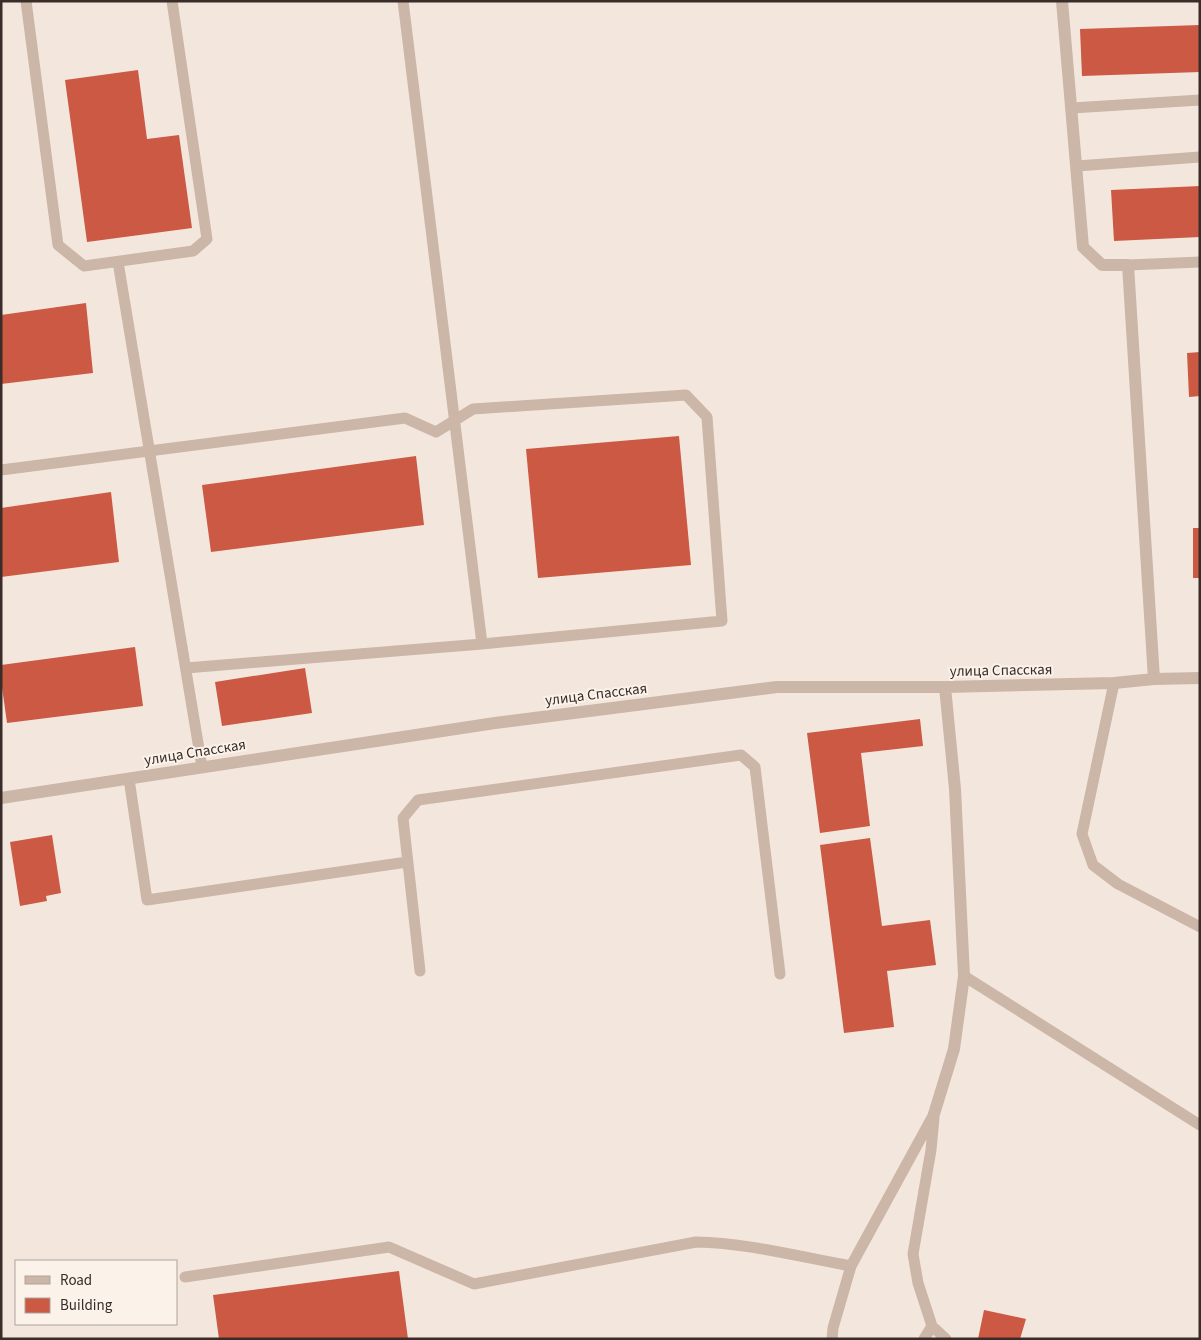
<svg xmlns="http://www.w3.org/2000/svg" width="1201" height="1340" font-family="'Source Sans 3',sans-serif">
<rect width="100%" height="100%" fill="#f3e7dd"/>
<!-- building -->
<path fill="#cb5944" d="M1200,25V72L1082,76L1080,29Z
M138,70L147,139L179,135L192,228L87,242L65,80Z
M1200,186V237L1114,241L1111,190Z
M86,303L93,373L1,384V315Z
M1200,352V396L1189,397L1187,353Z
M679,436L691,565L538,578L526,449Z
M416,456L424,525L211,552L202,485Z
M111,492L119,562L1,577V508Z
M1193,528H1200V578H1193Z
M135,647L143,706L7,723L1,680V665Z
M305,668L312,713L222,726L215,682Z
M920,719L923,746L861,753L870,826L820,833L807,733Z
M52,835L61,893L46,896L47,901L20,906L10,842Z
M870,838L882,926L930,920L936,965L887,971L894,1027L844,1033L820,845Z
M399,1271L408,1339H219L213,1295Z
M984,1310L1026,1319L1020,1339H978Z"/>
<g fill="none" stroke-linecap="round" stroke-linejoin="round">
<!-- service -->
<path stroke="#ccb6a8" stroke-width="11" d="M26,1L58,245L84,266L193,251L207,239L172,1
M403,1L482,644
M1072,108L1200,100
M1077,166L1200,157
M118,262L202,767
M1128,265L1200,262
M1,470L405,418L436,432L473,409L686,395L707,417L722,621L482,644L186,668
M1114,683L1082,834L1093,865L1118,884L1200,927
M129,779L147,900L407,862
M420,971L403,818L418,800L741,755L755,767L780,974
M964,976L1200,1125
M934,1118L931,1150L913,1254L918,1283L932,1326L946,1339
M185,1277L389,1247L474,1284L696,1242C748,1243 800,1257 851,1266
M832,1339L833,1328L851,1266L934,1114
M924,1339L932,1326"/>
<!-- minor -->
<path stroke="#ccb6a8" stroke-width="12" d="M1062,1L1083,247L1102,265H1128L1154,679
M1,798L495,723L777,687H945L1114,683L1154,679L1200,678
M934,1114L954,1049L964,976L955,789L945,687"/>
</g>
<g text-anchor="middle" stroke-width="4" stroke-linejoin="round" paint-order="stroke">
<!-- street labels -->
<g font-size="15" fill="#392c29" stroke="#fbf2ea">
<text transform="translate(1001 670) rotate(-1)" y="5">улица Спасская</text>
<text transform="translate(596 694) rotate(-7)" y="5">улица Спасская</text>
<text transform="translate(195 752) rotate(-9)" y="5">улица Спасская</text>
</g>
</g>
<!-- border -->
<rect width="1201" height="1340" fill="none" stroke="#392c29" stroke-width="5"/>
<!-- legend -->
<rect x="15" y="1260" width="162" height="65" fill="#fbf2ea" stroke="#ada39d"/>
<rect x="25" y="1276" width="25" height="8" fill="#ccb6a8" stroke="#ada39d"/>
<text x="60" y="1285" font-size="15" fill="#392c29">Road</text>
<rect x="25" y="1298" width="25" height="15" fill="#cb5944" stroke="#ada39d"/>
<text x="60" y="1310" font-size="15" fill="#392c29">Building</text>
</svg>
